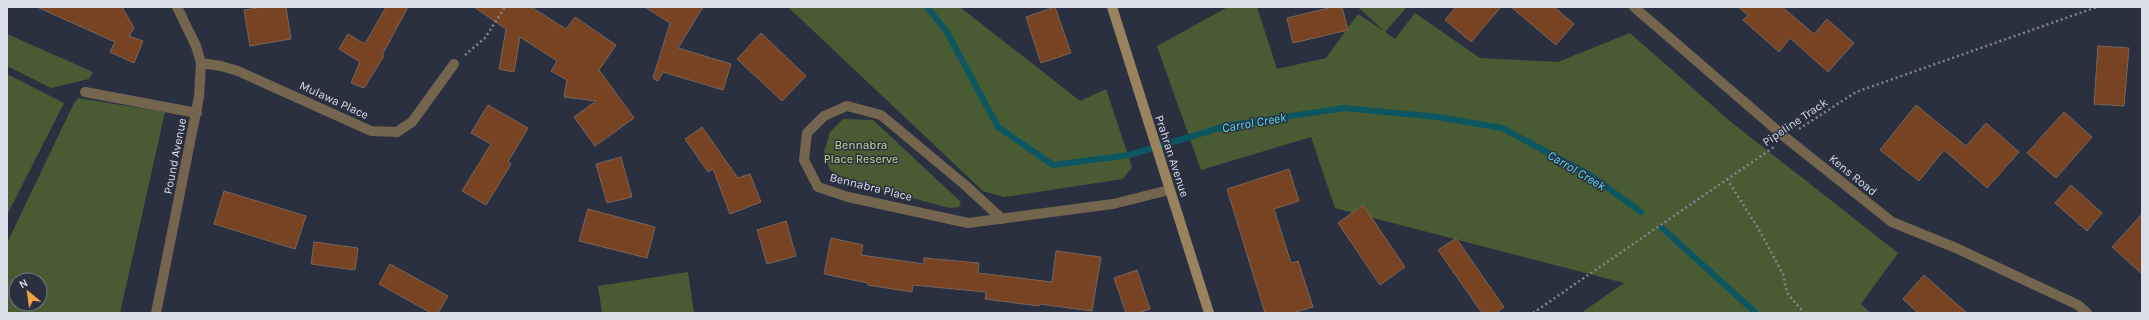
<svg xmlns="http://www.w3.org/2000/svg" width="2149" height="320" font-family="Karla,sans-serif">
<rect width="100%" height="100%" fill="#2b3041"/>
<!-- green -->
<path fill="#495b33" fill-rule="evenodd" d="M788,7H960L1080,101L1106,89L1132,167L1123,179L1004,197L983,191Z
M1228,7H1257L1277,69L1326,58L1358,14L1384,31L1358,7H1405L1406,8L1385,32L1395,39L1415,13L1480,58L1558,62L1630,33L1731,122L1898,253L1861,304L1871,313H1581L1624,283L1335,208L1311,137L1201,170L1157,46Z
M7,34L93,72L89,79L51,88L7,66Z
M7,74L64,103L7,215Z
M78,98L165,112L120,313H7V243L73,105ZM16,280H40V304H16Z
M843,119L873,120L961,202L959,207L949,208L850,181L830,170L824,152L830,132Z
M688,272L694,313H602L598,286Z"/>
<g fill="none" stroke-linecap="round" stroke-linejoin="round">
<!-- stream -->
<path stroke="#0b5660" stroke-width="6" d="M927,7L947,32L998,127L1053,165L1129,155L1230,125L1344,108L1438,117L1502,128L1590,175L1641,212
M1662,228L1756,313"/>
</g>
<!-- building -->
<path fill="#774322" stroke="#796559" d="M37,7H122L134,28L129,36L143,41L134,63L110,52L115,42Z
M264,7H286L291,39L250,46L244,10Z
M386,7H408L382,55L384,56L364,88L351,83L360,62L339,49L348,34L365,44Z
M474,7H531L566,29L575,17L616,45L599,70L634,118L595,146L574,117L596,101L564,97L567,80L551,71L557,61L520,37L514,72L499,69L506,29Z
M645,7H703L678,48L731,64L723,90L663,72L658,81L653,78L670,23Z
M1055,7L1071,53L1041,63L1026,17Z
M1333,7H1342L1348,30L1293,43L1287,18Z
M1456,7H1501L1471,42L1445,20Z
M1511,7H1554L1574,24L1556,45Z
M1738,7H1782L1814,34L1827,19L1854,43L1828,72L1790,38L1779,52L1743,20L1748,15Z
M761,33L806,76L782,101L737,59Z
M2098,46L2129,48L2124,106L2094,104Z
M488,105L528,128L508,162L511,164L486,205L462,191L491,144L471,133Z
M1916,105L1966,146L1986,123L2019,152L1987,188L1944,150L1919,181L1880,150Z
M2064,112L2092,137L2056,178L2027,153Z
M702,127L738,178L750,174L761,202L730,214L713,169L708,172L685,139Z
M621,157L632,197L607,203L596,164Z
M1289,169L1299,201L1274,209L1291,263L1298,261L1313,307L1293,313H1265L1227,189Z
M2071,185L2102,213L2087,231L2055,203Z
M224,191L306,216L295,249L214,224Z
M1363,205L1405,267L1380,285L1338,223Z
M588,209L655,227L647,258L579,241Z
M2142,214V274L2112,247Z
M786,221L796,256L767,264L757,230Z
M831,238L863,245L861,255L924,264V258L979,263L978,273L1052,282L1056,251L1101,257L1092,311L1039,304V306L985,299L986,292L913,285L912,292L868,285V283L824,274Z
M1456,238L1504,307L1496,313H1482L1438,250Z
M314,242L358,248L355,270L311,264Z
M390,264L448,296L438,313H431L379,284Z
M1137,270L1150,309L1138,313H1126L1114,278Z
M1924,275L1967,313H1918L1903,299Z"/>
<g fill="none" stroke-linecap="round" stroke-linejoin="round">
<!-- path -->
<path stroke="#808593" stroke-width="2.5" stroke-dasharray="2 3" stroke-linecap="butt" d="M465,55L485,38L505,7
M1799,129L1856,92L2097,7
M1727,179L1758,228L1783,274L1787,293L1804,313
M1533,313L1774,147"/>
<!-- lane -->
<path stroke="#74654f" stroke-width="10" d="M85,92L197,113"/>
<!-- street -->
<path stroke="#74654f" stroke-width="10" d="M1634,7L1786,138L1892,222L1956,248L2078,305L2087,313
M201,63L221,66L238,71L371,131L397,132L412,122L454,64
M1002,219L965,185L881,115L847,106L824,116L807,133L804,160L818,187L848,197L968,223L1113,204L1169,190
M156,313L199,97L201,63L196,46L177,7"/>
<!-- secondary -->
<path stroke="#99825e" stroke-width="10" d="M1112,7L1209,313"/>
</g>
<g text-anchor="middle" stroke-width="3" stroke-linejoin="round" paint-order="stroke">
<!-- street labels -->
<g font-size="12" fill="#dbdfea" stroke="#2b3041">
<text transform="translate(334 100) rotate(25)" y="4">Mulawa Place</text>
<text transform="translate(1795 122) rotate(-34)" y="4">Pipeline Track</text>
<text transform="translate(175 156) rotate(-79)" y="4">Pound Avenue</text>
<text transform="translate(1172 156) rotate(72)" y="4">Prahran Avenue</text>
<text transform="translate(1853 175) rotate(39)" y="4">Kens Road</text>
<text transform="translate(871 187) rotate(14)" y="4">Bennabra Place</text>
</g>
<!-- park labels -->
<g font-size="12" fill="#bae08d" stroke="#2b3041">
<text x="861" y="149">Bennabra<tspan x="861" dy="14">Place Reserve</tspan></text>
</g>
<!-- water labels -->
<g font-size="13" font-style="italic" fill="#55d7ea" stroke="#2b3041">
<text transform="translate(1254 122) rotate(-10)" y="5">Carrol Creek</text>
<text transform="translate(1577 170) rotate(31)" y="5">Carrol Creek</text>
</g>
</g>
<!-- border -->
<rect width="2149" height="320" fill="none" stroke="#dbdfea" stroke-width="16"/>
<!-- north arrow -->
<g transform="translate(28 292) rotate(331)"><circle r="19" fill="#2b3041" stroke="#717685"/>
<path d="M0-3L7 15L0 10L-7 15Z" fill="#f2a541"/>
<text y="-6" font-size="11" font-weight="bold" text-anchor="middle" fill="#dbdfea">N</text>
</g>
</svg>
